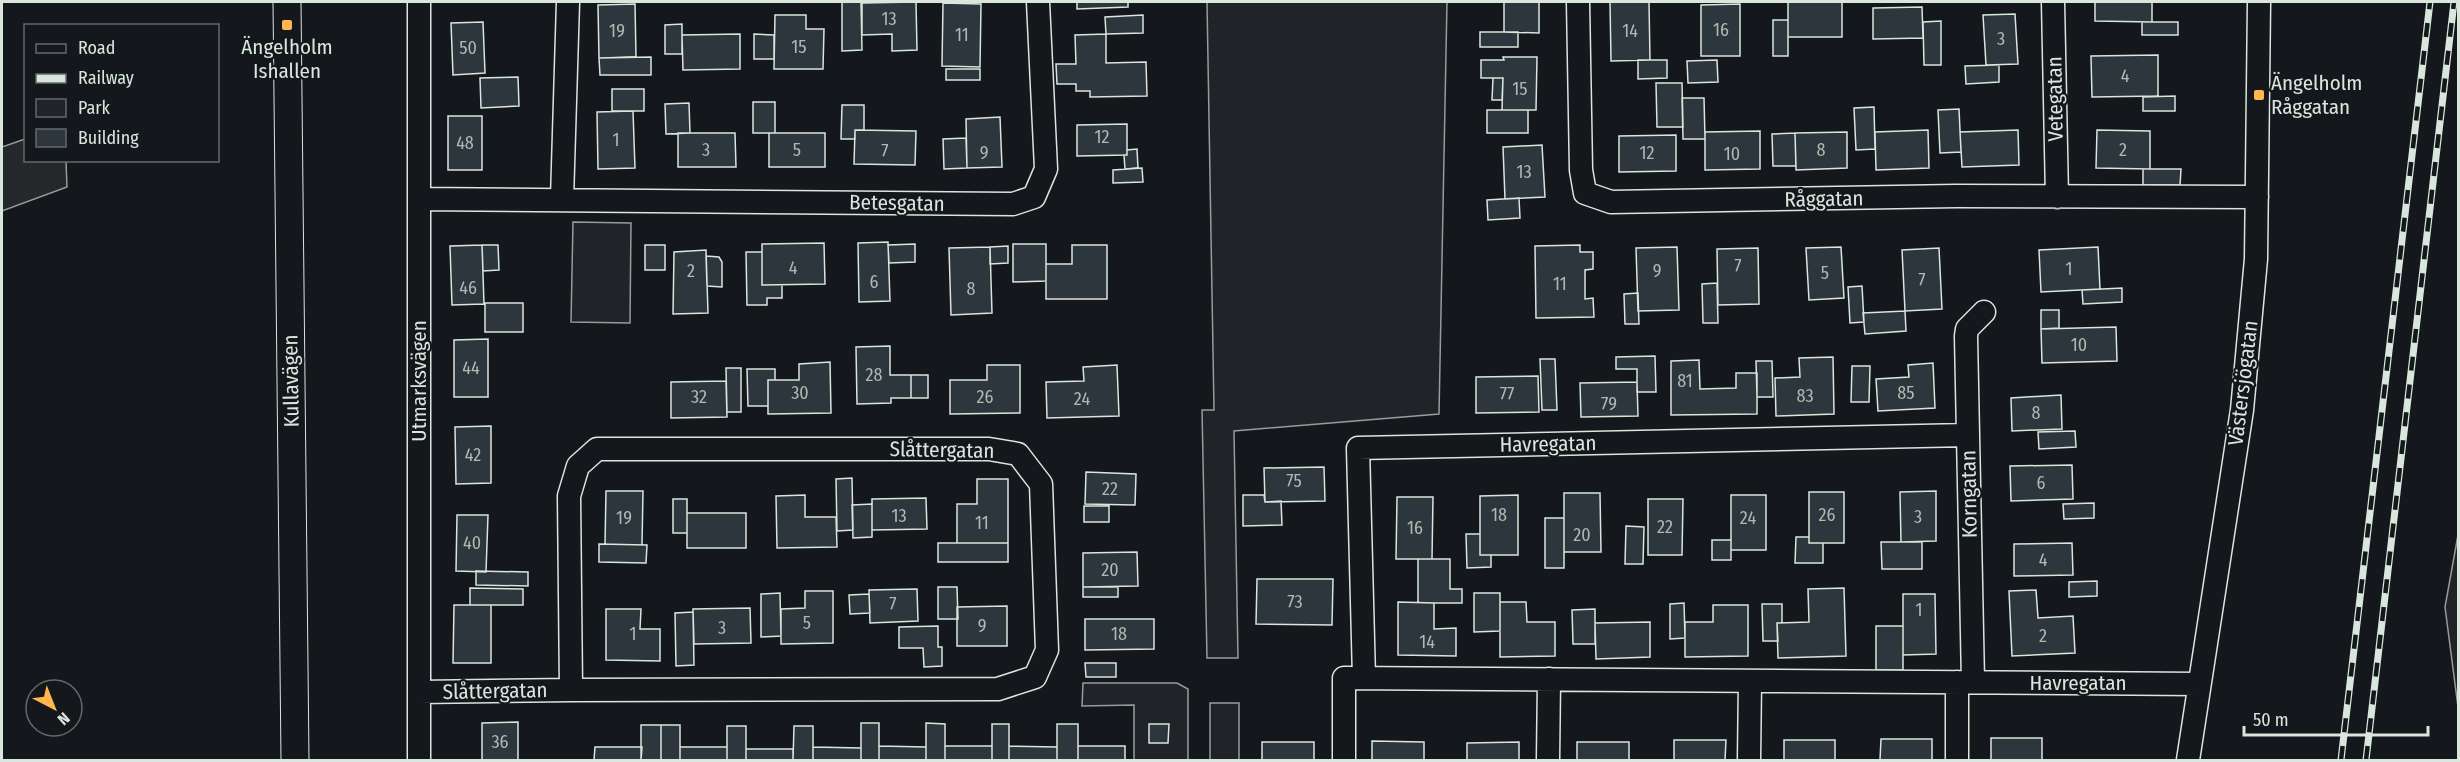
<svg xmlns="http://www.w3.org/2000/svg" width="2460" height="762" font-family="'Fira Sans Condensed',sans-serif">
<rect width="100%" height="100%" fill="#14181c"/>
<!-- green -->
<path fill="#202428" stroke="#939e99" stroke-width="1.5" d="M1207,2H1447L1439,414L1234,431L1238,658H1207L1202,410H1214Z
M573,222L631,223L630,323L571,322Z
M2458,535V707L2445,607Z
M1083,683H1177L1188,689V760H1134V705L1082,706Z
M1210,703H1239V760H1210Z"/>
<!-- parking -->
<path fill="#24282b" stroke="#939e99" stroke-width="1.5" d="M25,139L26,160L66,161L67,187L2,211V147Z"/>
<!-- building -->
<path fill="#2c363c" stroke="#d8e6dc" stroke-width="1.5" d="M842,2H861L862,50L842,51Z
M916,2L917,50L892,51V34L862,35V3Z
M1077,2H1128V7L1077,9Z
M1504,2H1539V33L1504,32Z
M1610,2H1649L1650,60L1611,61Z
M1788,2H1842V37H1788Z
M2095,2H2152V22L2095,21Z
M943,3L981,4L980,67L942,66Z
M635,4L636,57L599,58L598,5Z
M1740,4V56H1701V5Z
M1922,7L1923,38L1873,39V8Z
M2015,14L2018,64L1986,65L1983,15Z
M775,15H806V29H824L823,69H774Z
M1143,15V33L1106,34L1105,17Z
M1773,20H1788V56H1773Z
M1941,21V65H1924L1923,22Z
M483,22L485,73L453,75L451,23Z
M2142,22H2178V35H2142Z
M682,24V54H665V25Z
M1480,32H1518V47H1480Z
M740,34V69L683,70L682,35Z
M754,34L774,35V59H754Z
M1106,34V63L1146,62L1147,96L1090,97V91H1076V84H1057L1056,64H1076L1075,35Z
M2158,55V96L2092,97L2091,56Z
M651,57V75H600L599,58Z
M1503,57H1537L1536,110H1502L1503,78H1481V60H1504Z
M1638,60H1667V78L1638,79Z
M1717,60L1718,82L1688,83L1687,61Z
M1999,65V82L1966,84L1965,66Z
M946,69H980V80H946Z
M518,77L519,106L481,108L480,78Z
M1493,78H1503L1502,100H1492Z
M1656,83H1682L1683,127H1657Z
M612,89H644V111H612Z
M2175,96V111H2143V97Z
M1682,98H1704L1705,139H1683Z
M753,102H775V133H753Z
M689,103L690,133L666,134L665,104Z
M842,105H864V130H855V139H841Z
M1874,107L1875,149L1856,150L1854,108Z
M1959,109L1961,152L1940,153L1938,110Z
M1487,110H1528V133H1487Z
M633,111L635,168L598,169L597,112Z
M448,116H482V170H448Z
M1000,117L1002,167L967,168L966,119Z
M1127,124V155L1077,156V125Z
M855,130L916,131L915,165L854,164Z
M1928,130L1929,168L1876,170L1875,132Z
M2018,130L2019,165L1962,167L1960,132Z
M2097,130L2150,131V169L2096,168Z
M1760,131V169L1705,170V132Z
M1847,132V168L1796,170L1795,133Z
M678,133H735L736,167H678Z
M769,133H825V167H769Z
M1795,133L1796,166H1773L1772,134Z
M1676,135V171L1619,172V136Z
M966,138L967,168L944,169L943,139Z
M1542,145L1545,197L1505,199L1503,147Z
M1137,149L1138,168L1125,169L1124,155H1127V150Z
M1142,168L1143,182L1113,183V170Z
M2143,169H2181L2180,185H2143Z
M1519,198L1520,218L1488,220L1487,200Z
M888,242L890,301L859,302L858,243Z
M824,243L825,284L762,285V244Z
M915,244V262L889,263L888,245Z
M1013,244H1046V281L1013,282Z
M482,245L484,304L452,305L450,246Z
M482,245H498L499,270L483,271Z
M645,245H665V270H645Z
M1072,245H1107V299H1046V264H1072Z
M1580,245V252H1593V269L1585,270V299L1593,298L1594,317L1536,318L1535,246Z
M1008,246V263L990,264V247Z
M990,247L992,313L951,315L949,248Z
M1677,247L1679,310L1638,311L1636,248Z
M1841,247L1844,298L1809,300L1806,248Z
M2098,247L2100,289L2041,292L2039,250Z
M1758,248L1759,304L1718,305L1717,249Z
M1939,248L1942,309L1905,311L1902,250Z
M706,250L708,313L673,314L674,252Z
M746,252H762V285H782V298H767V305H747Z
M706,256L719,257L722,262V287L707,286Z
M1717,283L1718,323H1703L1702,284Z
M1862,286L1864,322L1850,323L1848,287Z
M2122,288V302L2083,304L2082,290Z
M1638,293L1639,324H1625L1624,294Z
M485,303H523V332H485Z
M2041,310H2059V328L2041,329Z
M1905,311L1906,331L1865,334L1863,313Z
M2116,327L2117,361L2042,363L2041,329Z
M488,339V397H454V340Z
M890,346V375H911V398H891V403L857,404L856,347Z
M1655,356L1656,392H1637V369H1616V357Z
M1833,357L1834,414L1776,416L1775,378L1800,377L1799,358Z
M1540,359H1555L1557,410H1542Z
M1699,360L1700,389L1736,388V373H1757V414L1671,415V361Z
M1756,361H1772L1773,397H1757Z
M830,362L831,413L768,414V380H799V364Z
M1933,363L1935,408L1878,411L1876,379L1909,377L1908,365Z
M987,365H1020V413L950,414V380H987Z
M1117,365L1119,416L1047,418L1046,382L1084,381L1083,367Z
M1852,366H1870L1869,402H1851Z
M726,368H741V412H727Z
M747,369H775V380H768V406H748Z
M911,375H928V398H911Z
M1538,376L1539,412L1476,413V377Z
M726,381L727,417L671,418V382Z
M1637,382L1638,416L1581,417L1580,383Z
M2061,395L2062,429L2012,431L2011,398Z
M491,426V483L456,484L455,427Z
M2075,431L2076,447L2039,449L2038,432Z
M2072,465L2073,499L2011,501L2010,466Z
M1324,467L1325,501L1265,502L1264,468Z
M1086,472L1136,474L1135,505L1085,504Z
M852,478L853,530L837,531L836,479Z
M977,479H1008V543H957V504H977Z
M606,491H643L642,545L605,544Z
M1936,491V541L1901,542L1900,492Z
M1809,492H1844V543H1809Z
M1564,493H1600L1601,552H1564Z
M805,495V517H836L837,547L777,548L776,496Z
M1243,495H1264L1265,502L1281,501L1282,525L1243,526Z
M1518,495V555H1480V496Z
M1731,495H1766V550H1731Z
M1397,497H1433L1432,559H1396Z
M926,498L927,529L872,530V499Z
M673,499H687V533H673Z
M1648,499H1683L1682,555H1648Z
M2094,503V518L2064,519L2063,504Z
M872,504V537L853,538L852,505Z
M1084,506H1109V522H1084Z
M687,513H746V548H687Z
M457,515H488L486,572L456,571Z
M1545,518H1564V568H1545Z
M1626,526L1644,527L1643,564H1625Z
M1466,534H1480V555H1491V567L1467,568Z
M1796,537H1809V543H1823V563H1795Z
M1712,540H1731V560H1712Z
M1881,542H1922V569H1882Z
M938,543H1008V562H938Z
M2072,543L2073,575L2014,576V544Z
M599,544L647,545L646,563L599,562Z
M1137,552L1138,586L1083,587V553Z
M1418,559H1450V589H1462V603H1418Z
M476,571L528,572V586L476,585Z
M1257,579H1333L1332,625L1256,624Z
M2097,581V596L2069,597V582Z
M938,587H957L958,619H938Z
M1083,587H1118V597H1083Z
M470,588L523,589V605H470Z
M1844,588L1846,656L1778,658L1777,623L1809,622L1808,589Z
M917,589L918,621L870,623L869,590Z
M2036,590L2038,618L2073,616L2075,653L2012,656L2009,591Z
M805,591H833V643L781,644V609L805,608Z
M780,593L781,636L761,637V594Z
M1474,593H1500V631L1474,632Z
M869,594L870,613L850,614L849,595Z
M1903,594H1935L1936,654L1903,655Z
M1398,602L1434,603V629L1456,628V656L1398,655Z
M1500,602H1526L1527,622H1555V656L1500,657Z
M1684,603L1685,638L1670,639V604Z
M1762,604H1782V623H1777L1778,641H1763Z
M454,605H491V663H453Z
M1713,605H1748V656L1685,657V622H1713Z
M1007,606V646H957V607Z
M750,608L751,643L694,644L693,609Z
M606,609H641L640,629H660V661L606,660Z
M1595,609V644H1573L1572,610Z
M693,612L694,665L676,666L675,613Z
M1085,619H1154V649L1085,650Z
M1650,622V657L1596,659L1595,623Z
M938,626V647H942V666L924,667L923,648H899V627Z
M1876,626H1903V670H1876Z
M1085,663H1116V677H1086Z
M518,722V760H482V723Z
M861,723H879V760H861Z
M926,723L945,724V760H926Z
M992,724H1009V760H992Z
M1057,724H1078V760H1057Z
M1149,724H1169L1168,743H1149Z
M641,725H661V760H641Z
M661,725H680V760H661Z
M727,726H746V760H727Z
M794,726H813V760H793Z
M1991,738H2042V760H1991Z
M1881,739H1932V760H1880Z
M1674,740H1726L1725,760H1674Z
M1784,740H1835V760H1784Z
M1372,741L1424,742V760H1372Z
M1262,742H1314V760H1262Z
M1519,742V760H1467V743Z
M1577,742H1629V760H1577Z
M879,746L926,747V760H879Z
M945,746H992V760H945Z
M1009,746L1057,747V760H1009Z
M1078,746H1125V760H1078Z
M595,747H642L641,760H594Z
M680,747H727V760H680Z
M813,747L861,748V760H813Z
M746,749H793V760H746Z"/>
<g fill="none" stroke-linecap="round" stroke-linejoin="round">
<defs>
<path id="minor" d="M419,2V760
M1578,2L1581,170L1585,193L1611,202L1956,196L2257,197
M2053,2L2057,197
M419,199L1013,204L1034,197L1046,169L1038,2
M562,199L568,2
M1364,678L1358,448L1968,435
M1957,682V760
M1973,682L1966,336L1967,329L1984,312
M419,692L571,690L569,496L578,466L597,449H989L1018,454L1041,484L1047,650L1035,677L998,689L571,690
M1344,760V678L2199,684
M1548,760L1549,679
M1749,760L1750,681
M2188,760L2242,410L2256,259L2259,2"/>
<path id="tertiary" d="M287,2L295,760"/>
</defs>
<!-- minor casing -->
<use href="#minor" stroke="#d8e6dc" stroke-width="25"/>
<!-- tertiary casing -->
<use href="#tertiary" stroke="#d8e6dc" stroke-width="29"/>
<!-- minor -->
<use href="#minor" stroke="#14181c" stroke-width="22"/>
<!-- tertiary -->
<use href="#tertiary" stroke="#14181c" stroke-width="27"/>
<defs>
<path id="rail" d="M2341,760L2430,2
M2366,760L2454,2"/>
</defs>
<!-- rail casing -->
<use href="#rail" stroke="#d8e6dc" stroke-width="7"/>
<!-- rail -->
<use href="#rail" stroke="#14181c" stroke-width="4.5" stroke-dasharray="14" stroke-linecap="butt"/>
</g>
<!-- markers -->
<g fill="#ffb74d" stroke="#14181c" stroke-width="2">
<rect x="281" y="19" width="12" height="12" rx="3"/>
<rect x="2253" y="89" width="12" height="12" rx="3"/>
</g>
<g text-anchor="middle" stroke-width="4.5" stroke-linejoin="round" paint-order="stroke">
<!-- number labels -->
<g font-size="18" fill="#adbab4">
<text x="889" y="25">13</text>
<text x="1721" y="36">16</text>
<text x="617" y="37">19</text>
<text x="1630" y="37">14</text>
<text x="962" y="41">11</text>
<text x="2001" y="45">3</text>
<text x="799" y="53">15</text>
<text x="468" y="54">50</text>
<text x="2125" y="82">4</text>
<text x="1520" y="95">15</text>
<text x="1102" y="143">12</text>
<text x="616" y="146">1</text>
<text x="465" y="149">48</text>
<text x="706" y="156">3</text>
<text x="797" y="156">5</text>
<text x="1821" y="156">8</text>
<text x="2123" y="156">2</text>
<text x="885" y="157">7</text>
<text x="984" y="159">9</text>
<text x="1647" y="159">12</text>
<text x="1732" y="160">10</text>
<text x="1524" y="178">13</text>
<text x="1738" y="272">7</text>
<text x="793" y="274">4</text>
<text x="2069" y="275">1</text>
<text x="691" y="277">2</text>
<text x="1657" y="277">9</text>
<text x="1825" y="279">5</text>
<text x="1922" y="286">7</text>
<text x="874" y="288">6</text>
<text x="1560" y="290">11</text>
<text x="468" y="294">46</text>
<text x="971" y="295">8</text>
<text x="2079" y="351">10</text>
<text x="471" y="374">44</text>
<text x="874" y="381">28</text>
<text x="1685" y="387">81</text>
<text x="800" y="399">30</text>
<text x="1906" y="399">85</text>
<text x="1507" y="400">77</text>
<text x="1805" y="402">83</text>
<text x="699" y="403">32</text>
<text x="985" y="403">26</text>
<text x="1082" y="405">24</text>
<text x="1609" y="410">79</text>
<text x="2036" y="419">8</text>
<text x="473" y="461">42</text>
<text x="1294" y="487">75</text>
<text x="2041" y="489">6</text>
<text x="1110" y="495">22</text>
<text x="1499" y="521">18</text>
<text x="1827" y="521">26</text>
<text x="899" y="522">13</text>
<text x="1918" y="523">3</text>
<text x="624" y="524">19</text>
<text x="1748" y="524">24</text>
<text x="982" y="529">11</text>
<text x="1665" y="533">22</text>
<text x="1415" y="534">16</text>
<text x="1582" y="541">20</text>
<text x="472" y="549">40</text>
<text x="2043" y="566">4</text>
<text x="1110" y="576">20</text>
<text x="1295" y="608">73</text>
<text x="893" y="610">7</text>
<text x="1919" y="616">1</text>
<text x="807" y="629">5</text>
<text x="982" y="632">9</text>
<text x="722" y="634">3</text>
<text x="633" y="640">1</text>
<text x="1119" y="640">18</text>
<text x="2043" y="642">2</text>
<text x="1427" y="648">14</text>
<text x="500" y="748">36</text>
</g>
<!-- poi labels -->
<g font-size="21" fill="#d8e6dc" stroke="#14181c">
<text x="287" y="54">Ängelholm<tspan x="287" dy="24">Ishallen</tspan></text>
<text x="2271" y="90" text-anchor="start">Ängelholm<tspan x="2271" dy="24">Råggatan</tspan></text>
</g>
<!-- street labels -->
<g font-size="21" fill="#d8e6dc" stroke="#14181c">
<text transform="translate(2055 99) rotate(-91)" y="7">Vetegatan</text>
<text transform="translate(1824 199) rotate(-1)" y="7">Råggatan</text>
<text transform="translate(897 203) rotate(1)" y="7">Betesgatan</text>
<text transform="translate(291 381) rotate(-91)" y="7">Kullavägen</text>
<text transform="translate(419 381) rotate(-90)" y="7">Utmarksvägen</text>
<text transform="translate(2243 383) rotate(-83)" y="7">Västersjögatan</text>
<text transform="translate(1548 444) rotate(-1)" y="7">Havregatan</text>
<text transform="translate(942 450) rotate(1)" y="7">Slåttergatan</text>
<text transform="translate(1969 494) rotate(-91)" y="7">Korngatan</text>
<text x="2078" y="690">Havregatan</text>
<text transform="translate(495 691) rotate(-1)" y="7">Slåttergatan</text>
</g>
</g>
<!-- border -->
<rect width="2460" height="762" fill="none" stroke="#d8e6dc" stroke-width="6"/>
<!-- legend -->
<rect x="24" y="24" width="195" height="138" fill="#14181c" stroke="#626a69" stroke-width="1.5"/>
<rect x="36" y="44" width="30" height="9" fill="#14181c" stroke="#626a69" stroke-width="1.5"/>
<text x="78" y="54" font-size="18" fill="#d8e6dc">Road</text>
<rect x="36" y="74" width="30" height="9" fill="#d8e6dc" stroke="#626a69" stroke-width="1.5"/>
<text x="78" y="84" font-size="18" fill="#d8e6dc">Railway</text>
<rect x="36" y="99" width="30" height="18" fill="#202428" stroke="#626a69" stroke-width="1.5"/>
<text x="78" y="114" font-size="18" fill="#d8e6dc">Park</text>
<rect x="36" y="129" width="30" height="18" fill="#2c363c" stroke="#626a69" stroke-width="1.5"/>
<text x="78" y="144" font-size="18" fill="#d8e6dc">Building</text>
<!-- north arrow -->
<g transform="translate(54 708) rotate(138)"><circle r="28" fill="#14181c" stroke="#626a69" stroke-width="1.5"/>
<path d="M0-4.5L10 22L0 15L-10 22Z" fill="#ffb74d"/>
<text y="-9" font-size="16" font-weight="bold" text-anchor="middle" fill="#d8e6dc">N</text>
</g>
<!-- scale -->
<path d="M2244 726v9h184v-9" fill="none" stroke="#d8e6dc" stroke-width="3"/>
<text x="2253" y="726" font-size="18" fill="#d8e6dc" stroke="#14181c" stroke-width="4.5" paint-order="stroke">50 m</text>
</svg>
